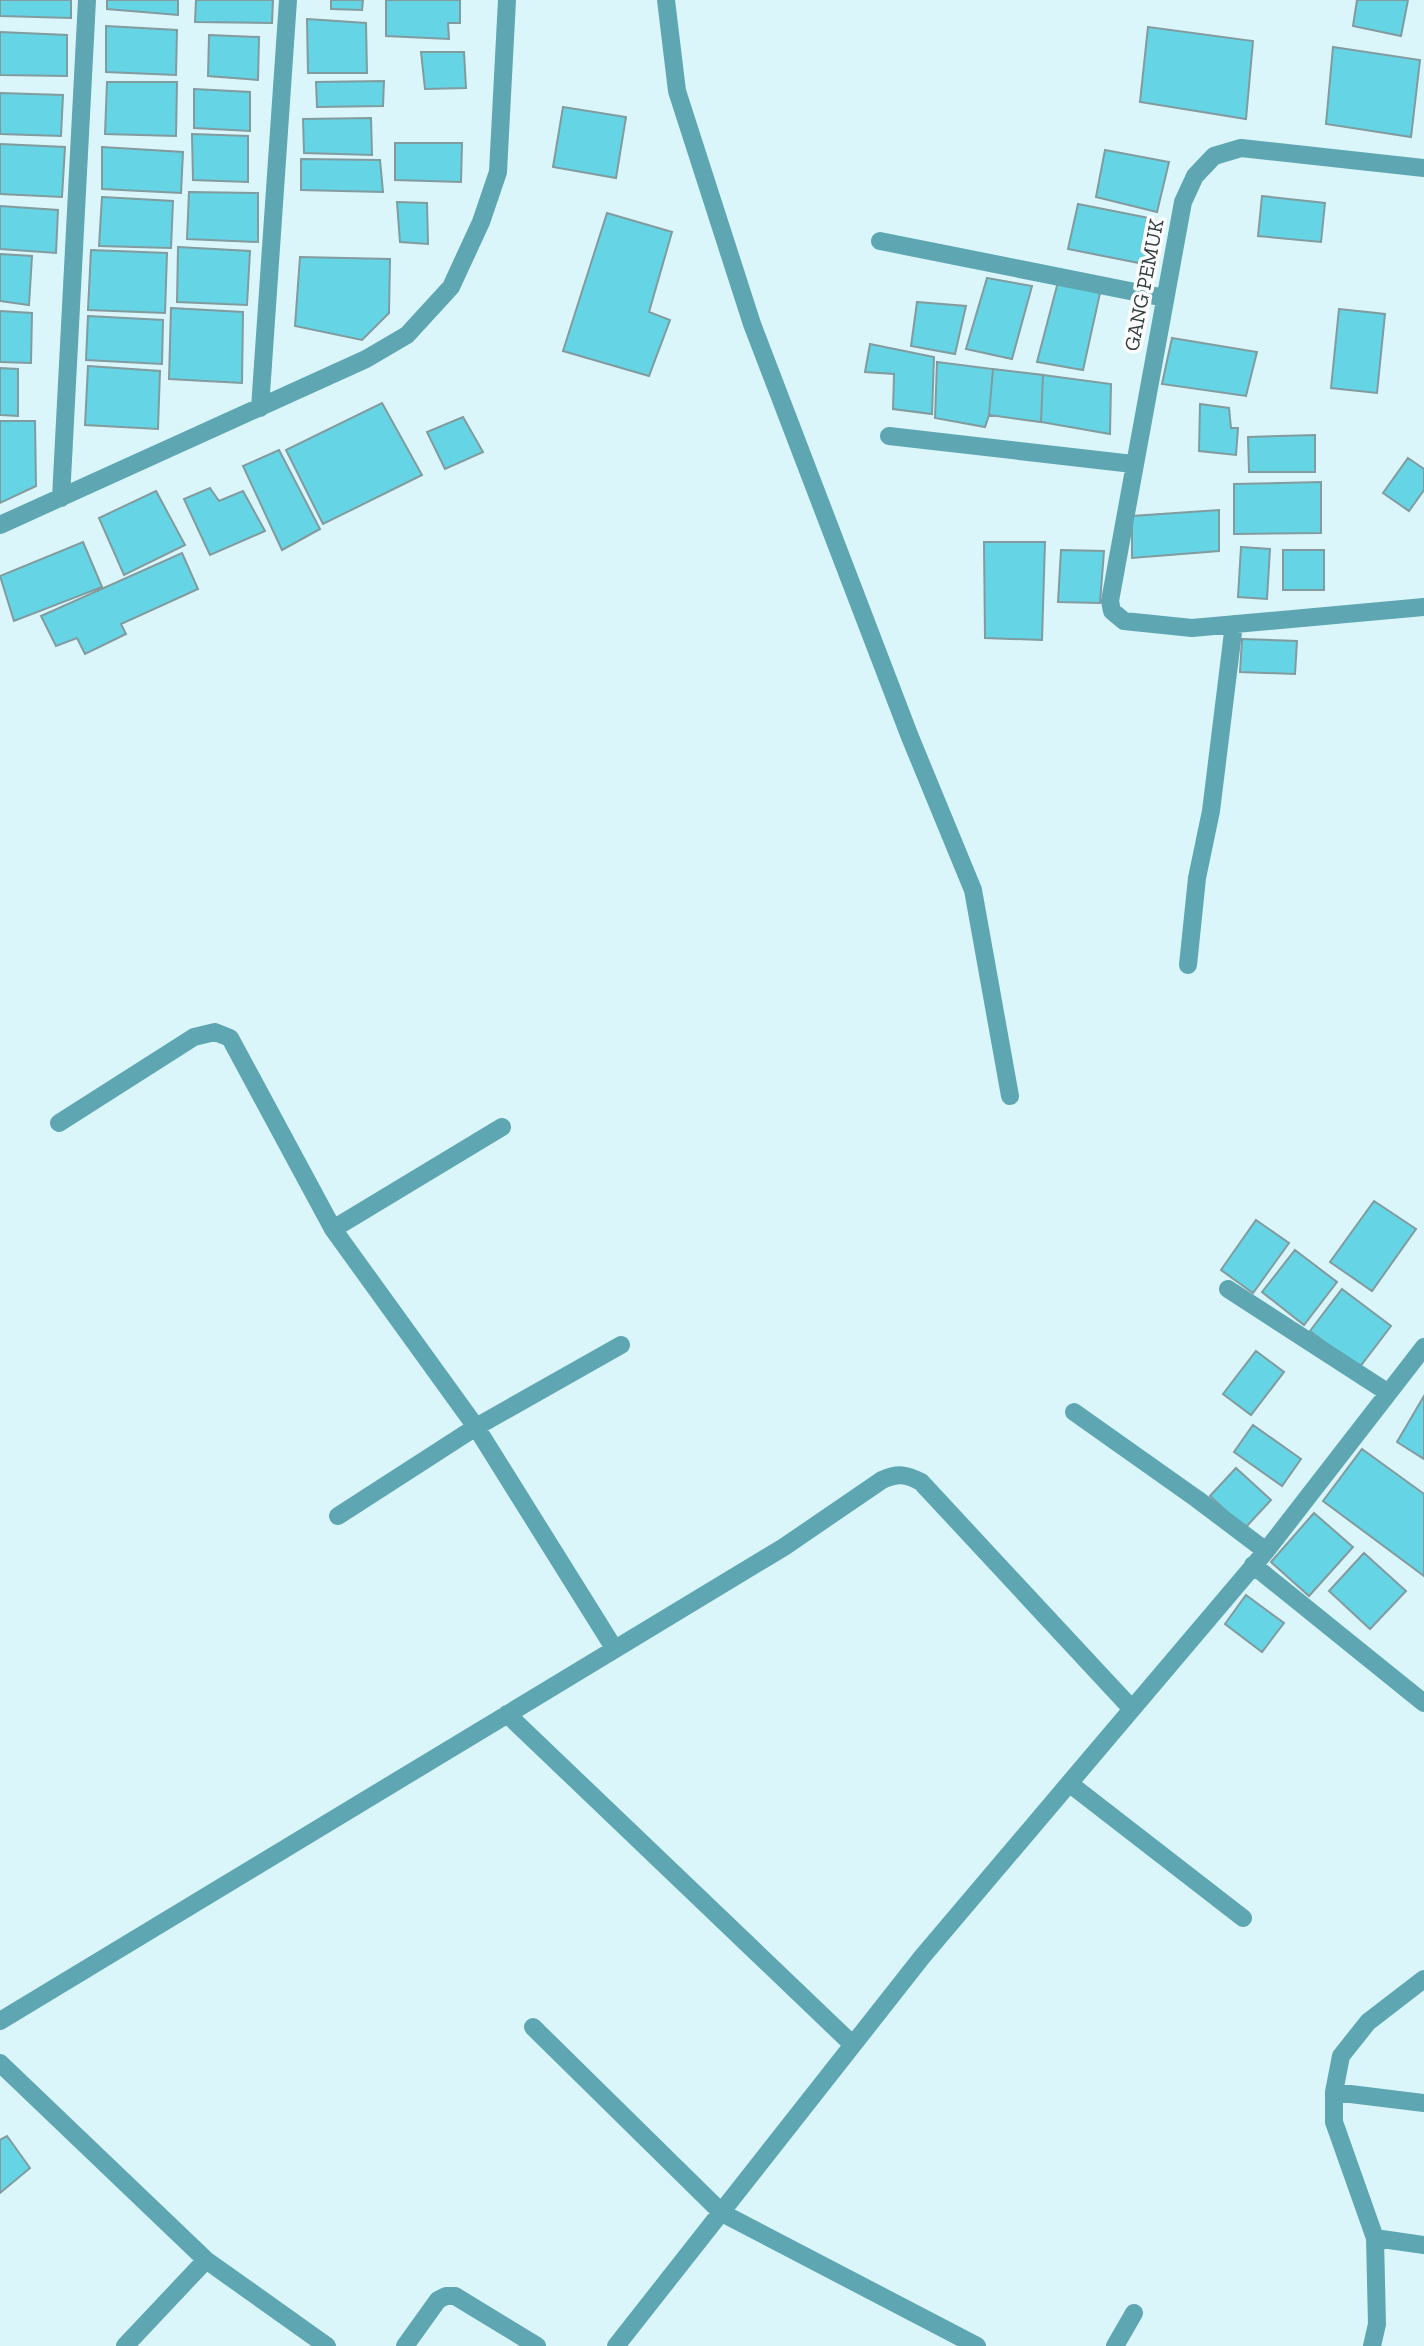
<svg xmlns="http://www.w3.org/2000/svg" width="1424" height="2346" font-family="'Zilla Slab',serif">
<rect width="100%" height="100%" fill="#daf6fa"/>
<!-- building -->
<path fill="#65d5e6" stroke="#819b9f" stroke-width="2" d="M0,0H71V18L0,16Z
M107,0H178V15L107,9Z
M196,0H273L272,23L195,22Z
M331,0H363L362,10L331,9Z
M386,0H460V23H448L449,39L386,36Z
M1357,0H1408L1401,36L1353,26Z
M307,19L366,23L367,73H308Z
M106,26L177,30L176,75L106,72Z
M1148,27L1253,41L1246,119L1140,102Z
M0,32L67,35V76L0,75Z
M209,35L259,37L258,80L208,76Z
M1333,47L1420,60L1411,137L1326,124Z
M421,52H464L466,88L425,89Z
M384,81L383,106L317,107L316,82Z
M107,82H177L176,136L105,134Z
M194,89L250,92V131L194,128Z
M0,93L63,95L61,136L0,134Z
M563,107L626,117L616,178L553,167Z
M371,118L372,155L304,153L303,119Z
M192,134L248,136V182L193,180Z
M395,143H462L461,182L395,180Z
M0,144L65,147L62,197L0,194Z
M102,147L183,152L181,193L102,189Z
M1105,150L1169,162L1157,212L1096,197Z
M301,159L380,160L383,192L301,190Z
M189,192L258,193V242L187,239Z
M1262,196L1325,203L1321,242L1258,236Z
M102,197L173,201L171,248L99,246Z
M397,202L427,203L428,244L400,242Z
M1078,204L1154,219L1144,264L1068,249Z
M0,206L58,210L56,253L0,249Z
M607,213L672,232L649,312L670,320L649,376L563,351Z
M178,247L250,251L247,305L177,302Z
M91,250L167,253L165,313L88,310Z
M0,254L32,256L29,305L0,301Z
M300,257L390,259L389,313L362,340L295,326Z
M987,278L1032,286L1012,359L966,349Z
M1058,282L1100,293L1083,370L1037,362Z
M917,302L966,306L955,354L911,346Z
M171,308L243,312L242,383L169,379Z
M1339,309L1385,314L1377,393L1331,388Z
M0,311L32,313L31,363L0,362Z
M88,316L163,320L162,364L86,360Z
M1172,338L1257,352L1246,396L1162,384Z
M870,344L934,357L932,414L893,409L894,374L865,372Z
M937,362L993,369L989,415L985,427L935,418Z
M88,366L160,371L158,429L85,425Z
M0,368L18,369V416L0,415Z
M993,369L1043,375L1041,422L989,415Z
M1043,375L1111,384L1110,434L1041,422Z
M382,403L422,475L323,524L286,450Z
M1200,404L1229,408L1231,428H1238L1236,455L1199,451Z
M463,417L483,452L445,469L427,432Z
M0,421H35L36,486L0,503Z
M1315,435V472H1249L1248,437Z
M279,450L320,529L282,550L243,466Z
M1408,458L1424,469V490L1409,511L1383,493Z
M1321,482V533L1234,534V484Z
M210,488L219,501L243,491L265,531L210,555L184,499Z
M156,491L185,545L124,575L99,518Z
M1219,510V551L1132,558V516Z
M83,542L102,587L14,621L0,576Z
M984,542H1045L1042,640L985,638Z
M1241,547L1270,549L1267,599L1238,597Z
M1061,550L1104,551L1100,603L1058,602Z
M1283,550H1324V590H1283Z
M182,553L198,589L121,624L126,634L85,654L77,638L56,646L41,616Z
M1242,639L1297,641L1295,674L1240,672Z
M1374,1201L1416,1229L1372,1291L1330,1262Z
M1256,1220L1289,1243L1253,1293L1221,1270Z
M1295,1250L1337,1282L1304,1325L1262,1292Z
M1342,1289L1391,1326L1359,1368L1310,1331Z
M1256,1351L1284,1372L1251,1415L1223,1394Z
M1424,1396V1459L1397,1442Z
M1253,1425L1301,1459L1282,1486L1234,1452Z
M1362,1449L1424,1494V1576L1323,1501Z
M1236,1468L1271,1500L1245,1528L1210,1496Z
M1314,1513L1353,1547L1309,1596L1271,1562Z
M1364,1553L1406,1591L1370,1629L1329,1591Z
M1246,1595L1284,1623L1262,1652L1225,1624Z
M7,2136L30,2168L0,2193V2140Z"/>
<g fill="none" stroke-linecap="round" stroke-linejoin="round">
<!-- minor -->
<path stroke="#5ea6b1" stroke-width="18" d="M666,0L677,91L752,324L910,737L973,890L1010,1096
M1424,168L1241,148L1214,156L1195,176L1183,202L1110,601L1112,611L1124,621L1192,628L1424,607
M880,241L1165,298
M260,408L288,0
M889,436L1133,464
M61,498L87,0
M0,525L366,359L407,335L451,287L481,222L498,172L507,0
M1188,965L1197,878L1211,811L1234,624
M59,1123L194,1037L215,1032L230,1038L333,1229L476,1427L614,1648
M333,1229L502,1127
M1228,1289L1387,1392
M1074,1412L1197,1499L1266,1551
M338,1516L476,1427L621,1345
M1253,1565L1424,1703
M507,1714L852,2044
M1070,1784L1243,1918
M0,2021L784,1547L882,1480C898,1473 906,1474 921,1482L1132,1709
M533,2027L722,2213L977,2346
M0,2063L206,2260L327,2346
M1334,2092L1424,2103
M1375,2238L1424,2245
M125,2346L206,2260
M405,2346L438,2300L446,2296H455L537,2346
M616,2346L922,1957L1266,1551L1424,1347
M1115,2346L1134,2313
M1372,2346L1377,2324L1375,2238L1334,2122V2092L1341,2056L1368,2022L1424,1979"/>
</g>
<g text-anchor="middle" stroke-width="7" stroke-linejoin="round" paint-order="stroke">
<!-- street labels -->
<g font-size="21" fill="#333e40" stroke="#fdfdfd">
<text transform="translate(1144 285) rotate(-79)" y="7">GANG PEMUK</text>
</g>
</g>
</svg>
